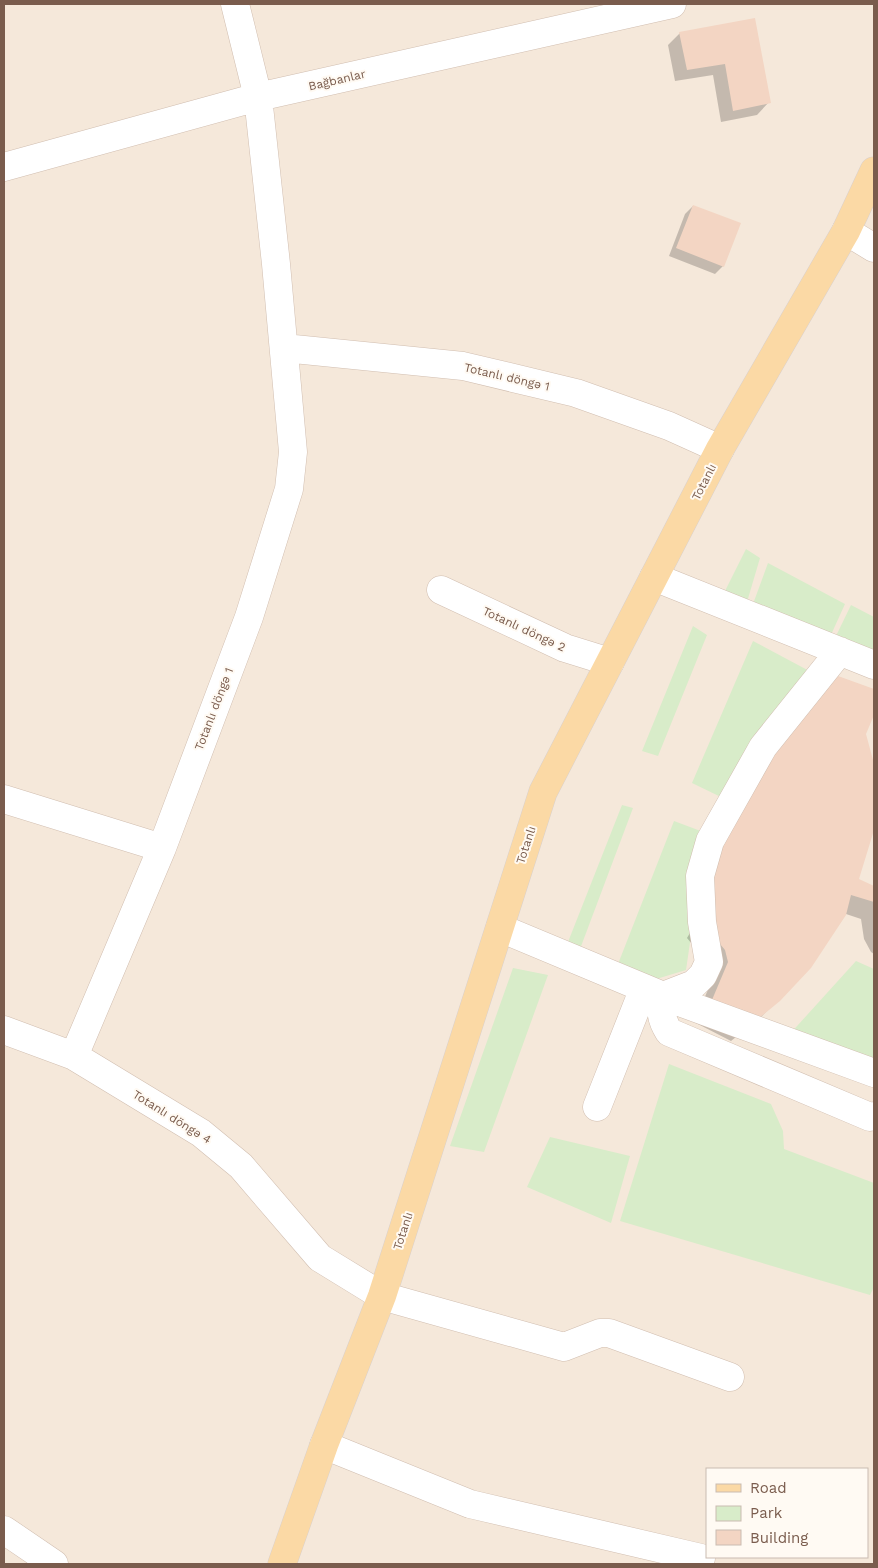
<svg xmlns="http://www.w3.org/2000/svg" width="878" height="1568" font-family="'Work Sans',sans-serif">
<rect width="100%" height="100%" fill="#fdf6ec"/>
<!-- residential -->
<path fill="#f5e8da" fill-rule="evenodd" d="M4,4H874V1564H4ZM707,1469H867V1557H707Z"/>
<!-- green -->
<path fill="#d8ecc9" d="M746,549L760,558L747,602L724,593Z
M768,563L845,604L830,637L753,604Z
M851,605L874,617V652L836,636Z
M693,626L707,635L658,756L642,751Z
M753,641L813,673L725,799L692,783Z
M622,805L633,808L580,949L568,942Z
M674,821L706,833L686,970L653,980L618,964Z
M856,961L874,969V1062L788,1036Z
M513,968L548,975L484,1152L450,1146Z
M669,1064L771,1104L783,1131L784,1149L874,1183V1287L870,1295L620,1221Z
M550,1137L630,1156L611,1223L527,1187Z"/>
<!-- shadow -->
<path fill="#0003" d="M754,19L769,102L757,115L721,122L713,75L675,81L668,45L680,33Z
M693,206L723,266L715,274L669,256L685,214Z
M839,677L874,690V712L865,734L858,880L874,888V954L871,952L864,939L861,919L846,914L810,967L762,1016L731,1041L694,1022L713,978L710,966L687,938Z"/>
<!-- building -->
<path fill="#f3d5c3" d="M755,18L771,103L733,111L725,64L687,70L679,32Z
M693,205L741,223L724,267L676,248Z
M838,676L874,689V715L866,734L873,760L874,830L859,879L874,886V902L851,895L846,915L811,968L780,1001L758,1019L709,1007L728,962L725,950L702,922L713,878L717,850L739,802L790,731Z"/>
<g fill="none" stroke-linecap="round" stroke-linejoin="round">
<defs>
<path id="minor" d="M4,167L258,97L672,4
M846,231L874,248
M284,348L463,366L576,393L669,426L720,449
M654,577L874,665
M441,590L565,648L610,662
M840,651L763,747L710,841L700,876L702,922L709,962L703,975L694,984L663,996C660,1011 661,1019 669,1032L870,1117L874,1116
M4,799L162,848
M500,928L663,996L874,1073
M4,1030L74,1056L201,1133L241,1166L320,1258L382,1296L564,1347L600,1333H609L730,1377
M74,1056L162,848L249,617L289,489L293,452L276,264L258,97L235,4
M597,1107L644,988
M324,1445L470,1504L701,1558
M4,1530L54,1564"/>
<path id="major" d="M282,1564L324,1445L382,1296L543,792L720,449L846,231L874,171"/>
</defs>
<!-- minor casing -->
<use href="#minor" stroke="#d1beb0" stroke-width="29"/>
<!-- major casing -->
<use href="#major" stroke="#dad1cd" stroke-width="29"/>
<!-- minor -->
<use href="#minor" stroke="#fff" stroke-width="28"/>
<!-- major -->
<use href="#major" stroke="#fbd9a5" stroke-width="28"/>
</g>
<g text-anchor="middle" stroke-width="4" stroke-linejoin="round" paint-order="stroke">
<!-- street labels -->
<g font-size="12" fill="#7a5c4d" stroke="#fffaf3">
<text transform="translate(337 80) rotate(-13)" y="4">Bağbanlar</text>
<text transform="translate(507 377) rotate(13)" y="4">Totanlı döngə 1</text>
<text transform="translate(704 482) rotate(-63)" y="4">Totanlı</text>
<text transform="translate(524 629) rotate(25)" y="4">Totanlı döngə 2</text>
<text transform="translate(214 709) rotate(-69)" y="4">Totanlı döngə 1</text>
<text transform="translate(526 845) rotate(-72)" y="4">Totanlı</text>
<text transform="translate(172 1117) rotate(32)" y="4">Totanlı döngə 4</text>
<text transform="translate(403 1231) rotate(-72)" y="4">Totanlı</text>
</g>
</g>
<!-- border -->
<rect width="878" height="1568" fill="none" stroke="#7a5c4d" stroke-width="10"/>
<!-- legend -->
<rect x="706" y="1468" width="162" height="90" fill="#fffaf3" stroke="#cabbb1"/>
<rect x="716" y="1484" width="25" height="8" fill="#fbd9a5" stroke="#cabbb1"/>
<text x="750" y="1493" font-size="15" fill="#7a5c4d">Road</text>
<rect x="716" y="1506" width="25" height="15" fill="#d8ecc9" stroke="#cabbb1"/>
<text x="750" y="1518" font-size="15" fill="#7a5c4d">Park</text>
<rect x="716" y="1530" width="25" height="15" fill="#f3d5c3" stroke="#cabbb1"/>
<text x="750" y="1543" font-size="15" fill="#7a5c4d">Building</text>
</svg>
